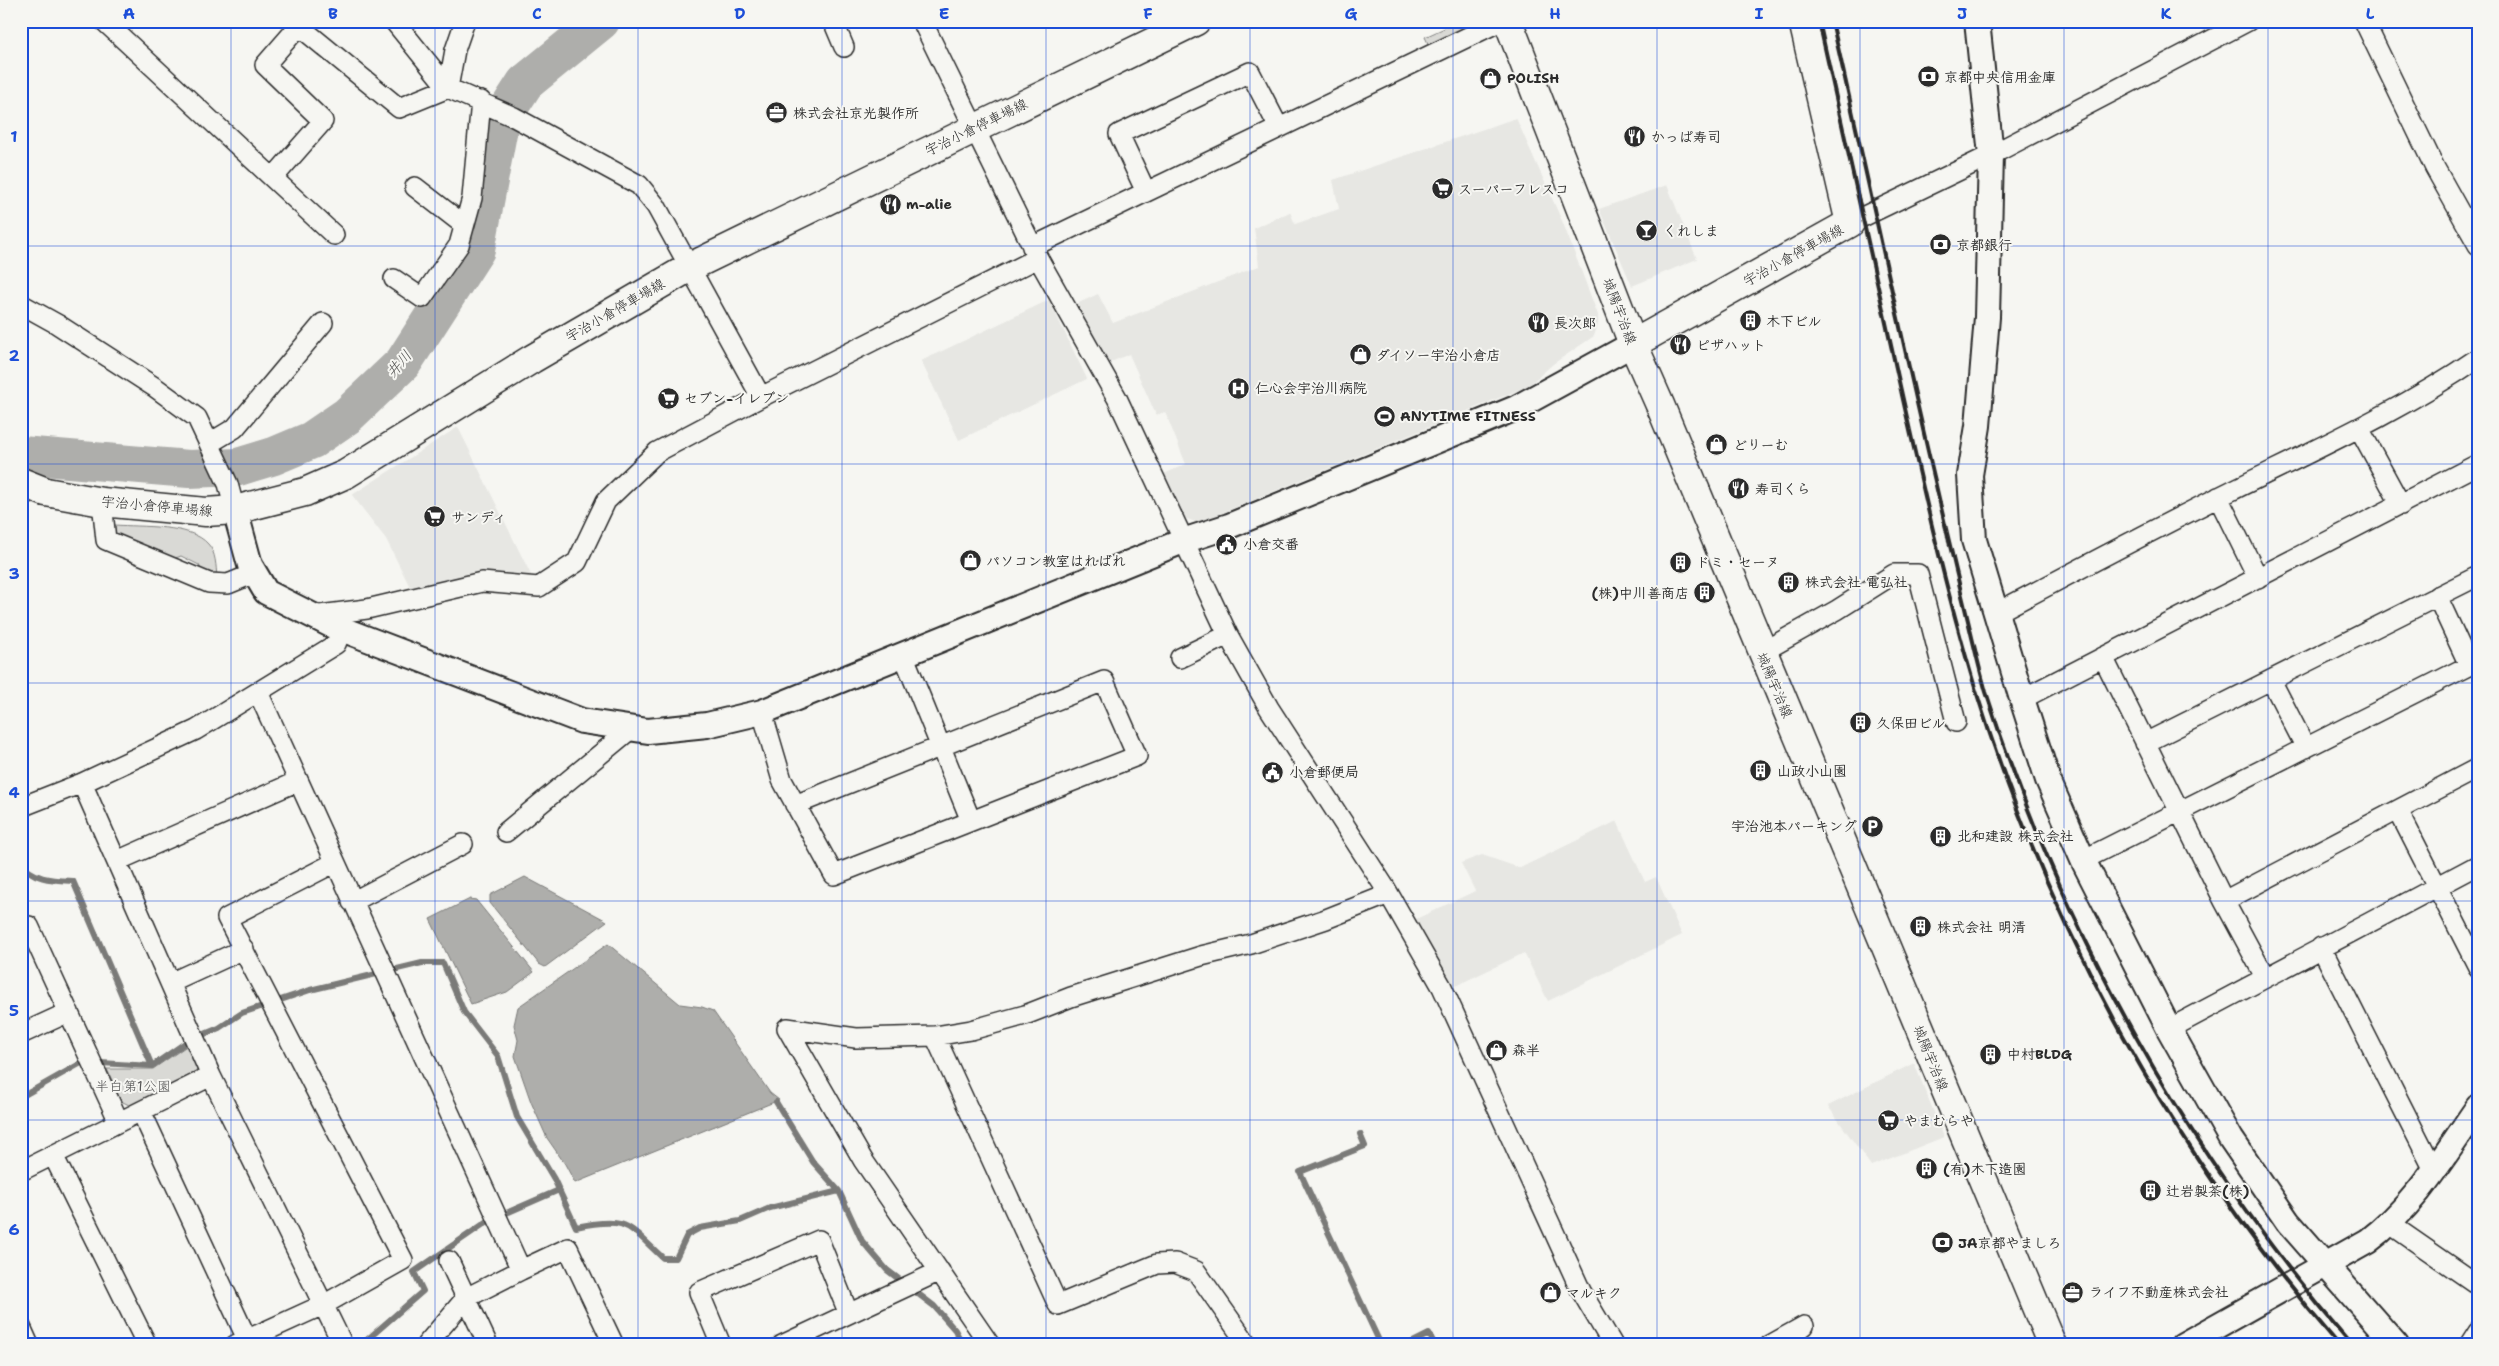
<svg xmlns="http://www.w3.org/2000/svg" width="2499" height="1366" font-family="'Shantell Sans','Klee One',sans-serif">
<rect width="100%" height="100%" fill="#f6f6f2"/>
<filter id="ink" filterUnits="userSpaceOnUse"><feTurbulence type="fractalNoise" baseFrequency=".02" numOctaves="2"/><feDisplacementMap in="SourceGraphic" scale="10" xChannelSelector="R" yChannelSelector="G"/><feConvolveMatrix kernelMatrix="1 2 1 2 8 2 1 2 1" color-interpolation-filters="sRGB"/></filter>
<g filter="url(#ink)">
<!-- built -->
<path fill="#e7e7e3" d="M1516,118L1563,223L1598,315V324L1594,336L1553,364L1528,386L1198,523L1182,517L1164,474L1186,464L1165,412L1156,415L1129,354L1107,364L1072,306L1098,294L1113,323L1259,266L1254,228L1290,212L1295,224L1339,209L1333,180Z
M1667,185L1697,259L1632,286L1599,209Z
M1049,300L1087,379L959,440L921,361Z
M458,427L533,579L413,593L386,539L352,495Z
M1617,821L1645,882L1656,877L1682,935L1548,1001L1524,953L1449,989L1414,920L1475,891L1461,863L1482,855L1520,868Z
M1914,1063L1944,1137L1871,1166L1828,1106Z"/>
<!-- green -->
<path fill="#d9d9d5" stroke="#828280" d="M1460,21H1485L1432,52L1425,37Z
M115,525C140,527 191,524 208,544C216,552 216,567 217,577L203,574L199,565L181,556L170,560L117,535L114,529Z
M188,1045L198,1068L194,1076L131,1106L121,1101L107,1069H153Z"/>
<!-- water -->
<path fill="#aeaeab" stroke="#7a7a78" d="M525,877L607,921L545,967L539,964L490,903V895Z
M470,899L476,900L534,972L507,992L471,1004L430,919Z
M608,944L680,1004L702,1007L713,1011L770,1093L779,1100L575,1183L565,1164L547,1138L531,1102L515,1056L518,1040L514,1025L518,1007Z"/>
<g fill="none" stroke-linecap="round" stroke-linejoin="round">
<!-- stream -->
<path stroke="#7a7a78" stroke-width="6" d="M21,863C32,880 55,880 73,881L152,1066
M21,1097L83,1062L152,1066L188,1041L219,1028L242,1013L310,990L422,963H443L464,1012L498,1056L517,1117L554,1179L576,1227C628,1216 627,1225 663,1258H676L687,1235L700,1228L740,1221L770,1208L839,1191L862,1241L887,1270L934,1306L955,1330L963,1345
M776,1102L813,1162L839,1191
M1360,1134L1365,1146L1300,1172L1381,1345
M361,1345L423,1291L414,1272L488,1221L559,1190
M1407,1345L1429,1334L1435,1345"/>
<!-- river -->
<path stroke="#aeaeab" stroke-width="38" d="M21,455L189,469L238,467L274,456L312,440L347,416L403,363L476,250L500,122L525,83L601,21"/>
<defs>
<path id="minor" d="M104,21L334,235
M293,21L399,108L448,88L514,117L639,185L656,206L761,397
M394,21L448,88L455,50L465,21
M833,21L844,47
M922,21L1038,258L1117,398L1228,635L1269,708L1386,889L1442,987L1581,1291L1613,1345
M2364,21L2435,168L2478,245
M273,178L323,121L265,65L299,26
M415,187L464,225
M1146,192L1119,134L1250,72L1279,128
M1850,223L1991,155L2248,21
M1032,247L1501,21
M394,279L422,298L459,245L472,198L481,101
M21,304L57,324L156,388L197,418L228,484L235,510
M2359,428L2401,505
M210,443L235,428L323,323
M2218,497L2258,578
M102,502L106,540L209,583L228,584L255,573
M2437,596L2469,665
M1996,613C2074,572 2152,530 2231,491C2314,450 2401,411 2478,358
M312,616L367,609L482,582L539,587L577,562L606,501L657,452L761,397L1038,258
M1762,652L1837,610L1894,574H1918L1956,722
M903,654L971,821
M2103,657L2224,901L2265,977
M1180,658L1228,635
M2271,680L2306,748
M258,692L521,1270L466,1298L426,1345
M2022,699L2478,464
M762,712L782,780L834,875L1137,756L1104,681L795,805
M2145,743L2478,576
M82,783L211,1076L343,1345
M21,807L82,783L196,730L336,644L342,629
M2398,810L2478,967
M506,832L632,728
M2083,860L2478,661
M117,861L298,781
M2224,901L2478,768
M352,902L463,844
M21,929L29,926L119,1122
M2321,947L2434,1170
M170,983L244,949
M787,1028L856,1038L935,1036L971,1030L1025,1015L1071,997L1201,956L1251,944L1326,919L1389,894
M787,1028L863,1160L990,1345
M2169,1029L2478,865
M21,1034L69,1012
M935,1036L1058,1305L1157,1264L1175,1263L1196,1271L1248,1345
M141,1111L247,1339
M53,1155L147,1345
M21,1171L211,1076
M2390,1224L2478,1285
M449,1261L488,1345
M521,1270L568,1248L614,1345
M21,1327L29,1345
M235,1345L325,1304L403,1260L227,918L334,863
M721,1345L699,1292L819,1240L848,1312
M782,1345L940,1271
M1770,1345L1804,1326
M2469,1345L2478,1331"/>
<path id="tertiary" d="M1977,21L1991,155L1987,317L1978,426L1970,475L1974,540L2022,699L2048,780L2083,860L2169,1029L2231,1139L2288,1222L2396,1345
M235,510L250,565L266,592L331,625L582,721L648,731L707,725L762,712L1183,541L1229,526L1516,408L1633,344
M2183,1345L2368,1241C2415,1206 2445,1154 2478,1107"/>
<path id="secondary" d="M1633,344L1850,223L1803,21
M21,482L46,492L102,502L206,512L235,510L305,492L346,474L532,359L690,267L1196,21"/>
<path id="primary" d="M1508,21L1633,344L1660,405L2052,1345"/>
</defs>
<!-- minor casing -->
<use href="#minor" stroke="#2b2b2b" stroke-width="22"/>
<!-- tertiary casing -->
<use href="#tertiary" stroke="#2b2b2b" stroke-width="28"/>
<!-- secondary casing -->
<use href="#secondary" stroke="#2b2b2b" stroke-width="31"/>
<!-- primary casing -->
<use href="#primary" stroke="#2b2b2b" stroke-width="31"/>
<!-- minor -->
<use href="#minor" stroke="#f6f6f2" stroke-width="19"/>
<!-- tertiary -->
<use href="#tertiary" stroke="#f6f6f2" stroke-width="24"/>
<!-- secondary -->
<use href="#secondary" stroke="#f6f6f2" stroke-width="28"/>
<!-- primary -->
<use href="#primary" stroke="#f6f6f2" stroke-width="28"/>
<!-- rail -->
<path stroke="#2b2b2b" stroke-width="4" d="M1819,21C1845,137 1870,252 1896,368C1920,476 1944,585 1976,691C2050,930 2175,1156 2339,1345
M1832,21C1867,174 1899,328 1935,481C1946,530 1958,579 1970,629C1975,650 1980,671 1986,692C2062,930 2188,1156 2352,1345"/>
</g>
</g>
<!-- grid -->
<path fill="none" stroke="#1d4ed8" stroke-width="1" stroke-opacity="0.55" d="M231,21V1345M435,21V1345M638,21V1345M842,21V1345M1046,21V1345M1250,21V1345M1453,21V1345M1657,21V1345M1860,21V1345M2064,21V1345M2268,21V1345M21,246H2478M21,464H2478M21,683H2478M21,901H2478M21,1120H2478"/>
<!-- icons -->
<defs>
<symbol id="bank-disc" viewBox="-11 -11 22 22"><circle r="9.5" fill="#2b2b2b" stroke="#f6f6f2"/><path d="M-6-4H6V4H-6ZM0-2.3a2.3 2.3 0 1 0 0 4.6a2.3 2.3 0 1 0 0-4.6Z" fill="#fff"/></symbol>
<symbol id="shop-disc" viewBox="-11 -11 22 22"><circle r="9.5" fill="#2b2b2b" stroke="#f6f6f2"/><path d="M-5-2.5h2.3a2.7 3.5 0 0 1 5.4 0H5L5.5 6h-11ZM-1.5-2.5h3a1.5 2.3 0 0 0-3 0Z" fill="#fff"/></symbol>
<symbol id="office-disc" viewBox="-11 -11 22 22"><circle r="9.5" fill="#2b2b2b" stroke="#f6f6f2"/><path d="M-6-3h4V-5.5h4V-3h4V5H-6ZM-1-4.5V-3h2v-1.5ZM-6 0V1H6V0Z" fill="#fff"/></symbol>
<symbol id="restaurant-disc" viewBox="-11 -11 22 22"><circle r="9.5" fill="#2b2b2b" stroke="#f6f6f2"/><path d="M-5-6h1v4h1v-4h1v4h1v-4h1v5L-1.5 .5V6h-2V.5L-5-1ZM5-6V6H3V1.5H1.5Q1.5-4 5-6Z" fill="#fff"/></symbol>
<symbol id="supermarket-disc" viewBox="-11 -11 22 22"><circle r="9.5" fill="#2b2b2b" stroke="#f6f6f2"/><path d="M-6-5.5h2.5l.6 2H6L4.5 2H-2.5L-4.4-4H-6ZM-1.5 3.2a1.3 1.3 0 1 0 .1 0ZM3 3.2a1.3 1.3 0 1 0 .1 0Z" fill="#fff"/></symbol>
<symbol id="bar-disc" viewBox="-11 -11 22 22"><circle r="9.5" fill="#2b2b2b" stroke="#f6f6f2"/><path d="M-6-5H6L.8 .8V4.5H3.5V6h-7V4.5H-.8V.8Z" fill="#fff"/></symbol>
<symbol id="building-disc" viewBox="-11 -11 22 22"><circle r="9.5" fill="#2b2b2b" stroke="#f6f6f2"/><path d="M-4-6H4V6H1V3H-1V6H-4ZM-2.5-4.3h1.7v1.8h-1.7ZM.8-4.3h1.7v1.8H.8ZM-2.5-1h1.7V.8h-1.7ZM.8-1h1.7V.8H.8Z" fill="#fff"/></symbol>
<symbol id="hospital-disc" viewBox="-11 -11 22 22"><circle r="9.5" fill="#2b2b2b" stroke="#f6f6f2"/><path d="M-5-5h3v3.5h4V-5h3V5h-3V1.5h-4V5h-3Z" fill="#fff"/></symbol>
<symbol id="stadium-disc" viewBox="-11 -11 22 22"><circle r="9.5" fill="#2b2b2b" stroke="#f6f6f2"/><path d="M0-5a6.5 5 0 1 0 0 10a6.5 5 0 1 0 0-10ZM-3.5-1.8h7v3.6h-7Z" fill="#fff"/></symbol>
<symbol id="civic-disc" viewBox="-11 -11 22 22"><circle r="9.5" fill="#2b2b2b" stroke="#f6f6f2"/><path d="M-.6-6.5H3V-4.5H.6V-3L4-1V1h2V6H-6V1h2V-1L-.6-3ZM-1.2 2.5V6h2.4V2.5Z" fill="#fff"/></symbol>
<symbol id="parking-disc" viewBox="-11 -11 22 22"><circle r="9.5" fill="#2b2b2b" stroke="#f6f6f2"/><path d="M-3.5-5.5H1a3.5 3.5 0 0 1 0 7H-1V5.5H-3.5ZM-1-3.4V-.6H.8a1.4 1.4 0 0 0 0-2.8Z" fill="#fff"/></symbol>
</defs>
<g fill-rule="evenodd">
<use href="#bank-disc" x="1916" y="64" width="25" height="25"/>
<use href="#shop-disc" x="1478" y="66" width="25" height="25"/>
<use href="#office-disc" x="764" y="100" width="25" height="25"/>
<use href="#restaurant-disc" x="1622" y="124" width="25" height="25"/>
<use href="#supermarket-disc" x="1430" y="176" width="25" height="25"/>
<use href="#restaurant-disc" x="878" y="192" width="25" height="25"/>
<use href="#bar-disc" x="1634" y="218" width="25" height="25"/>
<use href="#bank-disc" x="1928" y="232" width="25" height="25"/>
<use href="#building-disc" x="1738" y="308" width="25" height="25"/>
<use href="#restaurant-disc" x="1526" y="310" width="25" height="25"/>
<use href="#restaurant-disc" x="1668" y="332" width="25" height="25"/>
<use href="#shop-disc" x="1348" y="342" width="25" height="25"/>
<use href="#hospital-disc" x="1226" y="376" width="25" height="25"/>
<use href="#supermarket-disc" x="656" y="386" width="25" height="25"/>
<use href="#stadium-disc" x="1372" y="404" width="25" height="25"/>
<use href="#shop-disc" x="1704" y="432" width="25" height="25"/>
<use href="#restaurant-disc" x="1726" y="476" width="25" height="25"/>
<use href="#supermarket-disc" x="422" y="504" width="25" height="25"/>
<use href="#civic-disc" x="1214" y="532" width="25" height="25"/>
<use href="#shop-disc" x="958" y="548" width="25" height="25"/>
<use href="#building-disc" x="1668" y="550" width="25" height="25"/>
<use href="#building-disc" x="1776" y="570" width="25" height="25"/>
<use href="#building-disc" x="1692" y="580" width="25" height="25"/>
<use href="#building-disc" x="1848" y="710" width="25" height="25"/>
<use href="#building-disc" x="1748" y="758" width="25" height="25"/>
<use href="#civic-disc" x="1260" y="760" width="25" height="25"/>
<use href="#parking-disc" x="1860" y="814" width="25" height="25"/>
<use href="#building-disc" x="1928" y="824" width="25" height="25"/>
<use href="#building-disc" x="1908" y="914" width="25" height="25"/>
<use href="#shop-disc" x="1484" y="1038" width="25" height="25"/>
<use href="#building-disc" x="1978" y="1042" width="25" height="25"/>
<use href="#supermarket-disc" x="1876" y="1108" width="25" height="25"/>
<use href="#building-disc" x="1914" y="1156" width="25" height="25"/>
<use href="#building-disc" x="2138" y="1178" width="25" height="25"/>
<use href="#bank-disc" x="1930" y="1230" width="25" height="25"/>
<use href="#office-disc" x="2060" y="1280" width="25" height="25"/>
<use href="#shop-disc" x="1538" y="1280" width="25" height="25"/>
</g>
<g text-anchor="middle" stroke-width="4" stroke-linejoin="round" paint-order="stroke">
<!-- poi labels -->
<g font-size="14" font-weight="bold" fill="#2b2b2b" stroke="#f6f6f2" text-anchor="start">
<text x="1944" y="82">京都中央信用金庫</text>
<text x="1507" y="83">POLISH</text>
<text x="793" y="118">株式会社京光製作所</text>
<text x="1651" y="142">かっぱ寿司</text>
<text x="1458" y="194">スーパーフレスコ</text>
<text x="906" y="209">m-alie</text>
<text x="1663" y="236">くれしま</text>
<text x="1956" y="250">京都銀行</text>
<text x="1766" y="326">木下ビル</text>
<text x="1554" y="328">長次郎</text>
<text x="1696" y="350">ピザハット</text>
<text x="1376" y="360">ダイソー宇治小倉店</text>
<text x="1255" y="393">仁心会宇治川病院</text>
<text x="684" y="403">セブン-イレブン</text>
<text x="1400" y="421">ANYTIME FITNESS</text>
<text x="1733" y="450">どりーむ</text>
<text x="1755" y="494">寿司くら</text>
<text x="451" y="522">サンディ</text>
<text x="1243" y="549">小倉交番</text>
<text x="986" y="566">パソコン教室はればれ</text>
<text x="1696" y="567">ドミ・セーヌ</text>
<text x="1805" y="587">株式会社 電弘社</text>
<text x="1689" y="598" text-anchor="end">(株)中川善商店</text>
<text x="1876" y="728">久保田ビル</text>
<text x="1777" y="776">山政小山園</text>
<text x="1289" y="777">小倉郵便局</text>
<text x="1857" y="831" text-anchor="end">宇治池本パーキング</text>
<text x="1957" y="841">北和建設 株式会社</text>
<text x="1937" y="932">株式会社 明清</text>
<text x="1512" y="1055">森半</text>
<text x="2007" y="1059">中村BLDG</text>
<text x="1904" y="1126">やまむらや</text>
<text x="1943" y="1174">(有)木下造園</text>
<text x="2166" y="1196">辻岩製茶(株)</text>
<text x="1958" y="1248">JA京都やましろ</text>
<text x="2089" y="1297">ライフ不動産株式会社</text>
<text x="1566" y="1298">マルキク</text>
</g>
<!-- street labels -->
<g font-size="14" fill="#2b2b2b" stroke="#f6f6f2">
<text transform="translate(976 127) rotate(-26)" y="5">宇治小倉停車場線</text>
<text transform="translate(1793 255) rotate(-29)" y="5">宇治小倉停車場線</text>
<text transform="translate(615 310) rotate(-30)" y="5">宇治小倉停車場線</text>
<text transform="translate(1620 311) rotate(69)" y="5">城陽宇治線</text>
<text transform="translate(157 506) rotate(5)" y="5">宇治小倉停車場線</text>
<text transform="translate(1775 685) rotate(67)" y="5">城陽宇治線</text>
<text transform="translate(1931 1058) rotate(68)" y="5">城陽宇治線</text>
</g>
<!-- park labels -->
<g font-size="14" fill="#565656" stroke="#f6f6f2">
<text x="133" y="1091">半白第1公園</text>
</g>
<!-- water labels -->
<g font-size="15" font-style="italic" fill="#525251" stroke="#f6f6f2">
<text transform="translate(399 364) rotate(-49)" y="5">井川</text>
</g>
</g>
<!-- margin -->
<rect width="2499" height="1366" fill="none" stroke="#f6f6f2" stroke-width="55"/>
<rect x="28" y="28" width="2444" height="1310" fill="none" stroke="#1d4ed8" stroke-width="2"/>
<g font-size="16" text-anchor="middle" font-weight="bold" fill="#1d4ed8">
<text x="129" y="19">A</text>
<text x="333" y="19">B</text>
<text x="537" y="19">C</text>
<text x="740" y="19">D</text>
<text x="944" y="19">E</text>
<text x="1148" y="19">F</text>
<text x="1351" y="19">G</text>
<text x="1555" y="19">H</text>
<text x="1759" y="19">I</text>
<text x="1962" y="19">J</text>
<text x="2166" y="19">K</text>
<text x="2370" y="19">L</text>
<text x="14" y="142">1</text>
<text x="14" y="361">2</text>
<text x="14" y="579">3</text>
<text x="14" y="798">4</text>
<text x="14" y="1016">5</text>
<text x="14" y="1235">6</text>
</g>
</svg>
